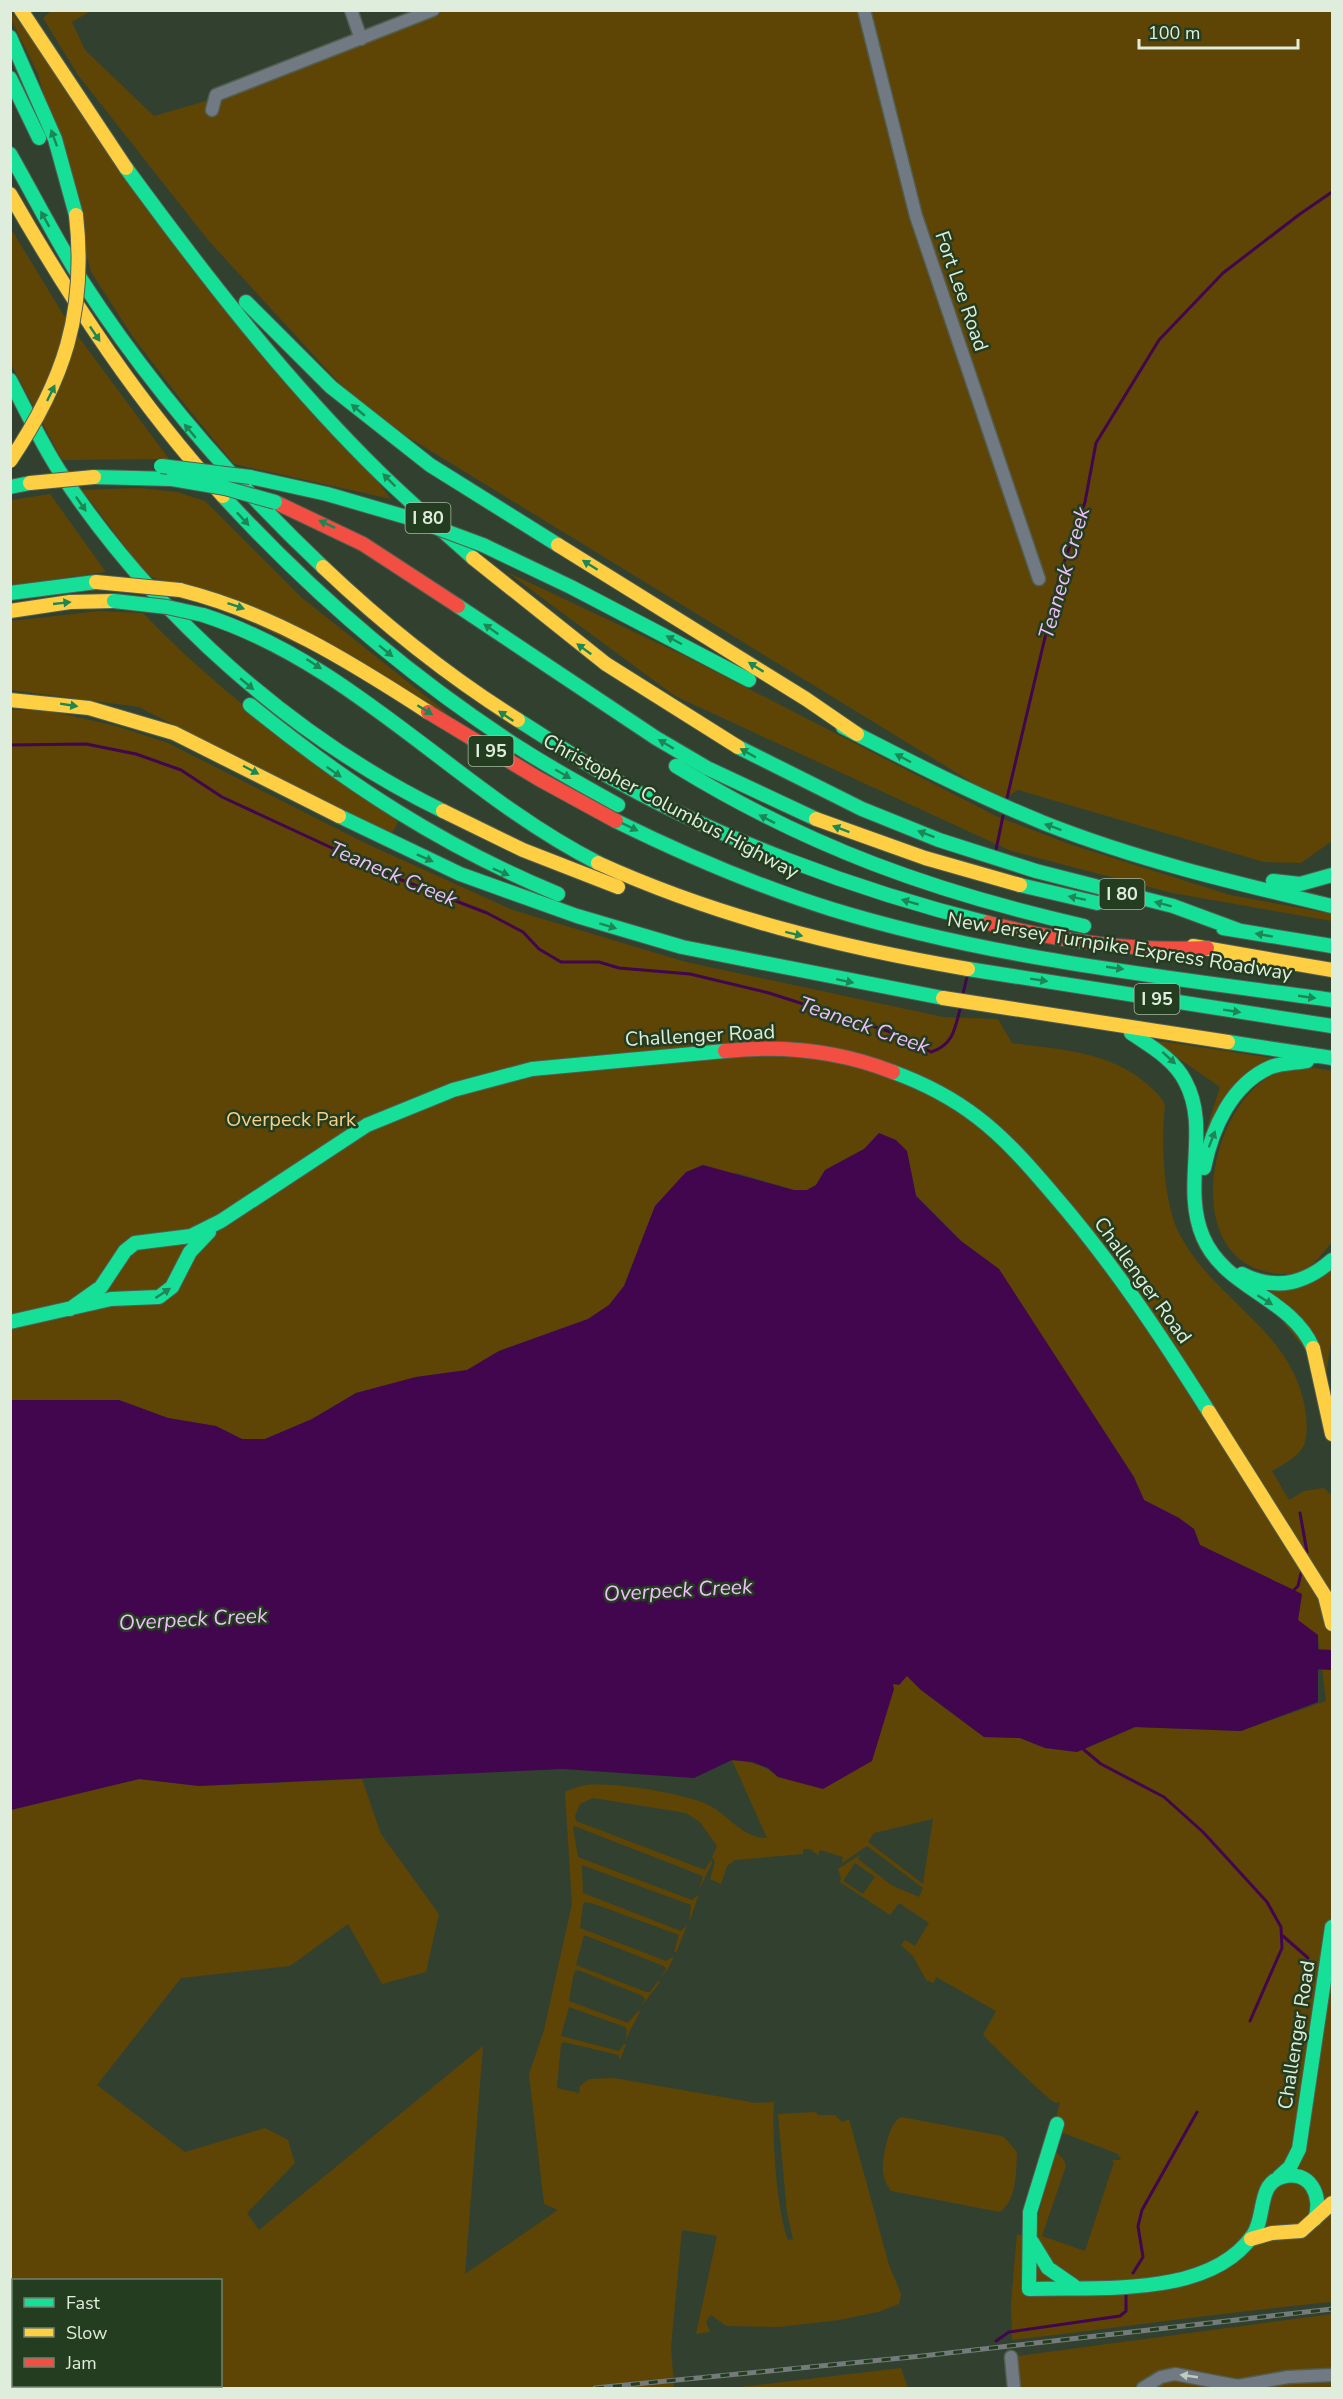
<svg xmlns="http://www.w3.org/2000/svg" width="1343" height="2399" font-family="'Nunito Sans',sans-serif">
<rect width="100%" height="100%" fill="#32402f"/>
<!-- green -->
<path fill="#5e4506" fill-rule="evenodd" d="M10,11L391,499L234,464L182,401L133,337L91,272L38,74L11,19Z
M51,11H91L72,22L85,50L154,116L213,99L433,11H1332V841L1301,863L1264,862L1018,790L1001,800L364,410L208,240L78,75L43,18Z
M10,227L69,324L169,459L62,460L11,364Z
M139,488L177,492L205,501L301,597L448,714L146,574L82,490Z
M50,494L106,572L11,585V500Z
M507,572L685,656L998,817L1072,845L1230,895L1332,914V921L1172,893L1011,851L675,696Z
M99,611L143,613C220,694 309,756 398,822L390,837L139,707L11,690V621Z
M11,710H45L116,726L168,743L367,844L513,910L686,962L943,1017L998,1019L1012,1043C1060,1050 1109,1051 1147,1084C1155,1091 1161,1096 1165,1105C1161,1141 1163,1198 1178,1231C1212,1301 1296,1330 1306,1415C1307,1425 1308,1442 1301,1450C1293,1460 1282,1465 1272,1471L1289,1500L1304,1491L1324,1488L1332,1496V2302C1225,2312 1119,2328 1012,2340L1011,2304L1017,2234L1036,2240L1034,2231L1055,2151L1064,2160L1066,2166L1042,2236L1085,2251L1114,2162L1111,2160H1121L1118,2154L1053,2129L1060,2102L1056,2103C1049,2102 993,2045 983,2035L996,2011L936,1977L934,1983L926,1980L913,1956L901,1945L905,1940L915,1946L929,1923L899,1903L890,1915L840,1882L841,1878L838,1869L860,1855L858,1859L891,1885L919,1897L923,1888L867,1846L842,1863L843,1857L820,1850L818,1855L810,1849H803V1854L735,1860L727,1866L721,1884L710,1879L715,1862L712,1857L717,1846L700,1822L686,1813L593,1798L580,1804L575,1816L576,1821L705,1870L711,1860L712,1863L699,1890L703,1876L574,1826L573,1827L578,1857L692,1900L699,1894L689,1923L691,1905L582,1865L583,1893L681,1931L687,1925L677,1951L674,1952L679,1935L594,1904L585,1902L583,1904L580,1928L666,1961L674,1956L668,1969L660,1978L666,1969L664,1966L584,1935L576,1965L646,1992H650L658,1981L660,1982L640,2008L645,2000L643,1996L578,1970L574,1972L569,2001L628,2023L638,2011L640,2012L625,2040L627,2031L625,2027L569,2007L561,2036L619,2051L624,2044L626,2045L618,2065L620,2059L618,2055L564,2042L561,2044L557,2088L579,2093L580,2086L589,2079L614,2078L756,2103L774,2102C772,2137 776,2207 788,2240L793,2239L787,2213L778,2114L816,2112L818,2115H835L842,2122L849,2119L889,2265L901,2294L899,2304L878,2312L839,2320L779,2327L726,2326L711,2315L706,2322L710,2332L696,2334L717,2236L682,2230L671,2347L674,2388H11L10,1810L139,1779L199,1786L362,1779L381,1834L439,1914L426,1972L382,1984L348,1924L290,1966L181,1978L97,2085L185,2152L265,2128L288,2140L295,2163L247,2213L259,2230L483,2046L465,2274L558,2210L544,2204L529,2074L544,2030L572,1904L565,1792C570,1790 576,1787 582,1786C605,1780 691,1794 712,1807C731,1818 743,1838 767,1838L732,1760C751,1762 764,1765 778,1777L893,1683L907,1676L921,1690L984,1737L1020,1738L1045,1748L1077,1752L1136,1727L1241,1731L1326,1701L1318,1636L1298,1620L1302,1594L1200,1545L1194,1529L1179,1518L1144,1500L1133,1477L999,1269L961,1241L916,1195L907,1151L864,1149L825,1170L816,1185L807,1190H794L737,1173L655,1206L624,1286L609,1305L588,1319L499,1351L467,1370L416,1377L356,1393L312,1419L265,1439H242L216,1426L168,1418L119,1400H11ZM933,1819L923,1884L868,1842L874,1833ZM855,1863L875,1877L863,1894L843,1881ZM14,2280H220V2386H14Z
M1152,1040L1278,1059L1201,1146L1220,1087Z
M1316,1068L1332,1071V1242C1325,1250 1313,1267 1303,1271C1292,1275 1278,1275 1267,1272C1178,1253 1210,1093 1284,1070C1293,1067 1306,1069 1316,1068Z
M1332,1269V1335L1326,1375L1256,1289Z
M901,2117L997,2135L1004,2137L1017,2152C1016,2171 1017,2200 1000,2212L891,2191C887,2185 884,2180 883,2172C882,2159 888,2123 901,2117Z
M1332,2314V2388H1014L1011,2357Z
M901,2368L908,2388H732Z"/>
<!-- water -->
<path fill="#41064e" d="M879,1133L896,1140L907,1151L916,1196L961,1241L999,1269L1134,1477L1144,1500L1179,1518L1194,1529L1200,1545L1302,1594L1298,1620L1318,1635V1702L1241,1731L1135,1727L1077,1752L1045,1748L1020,1738L984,1737L921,1690L907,1676L899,1685L893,1684L894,1689L872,1761L823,1789L778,1777L768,1768L752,1762L732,1760L694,1778L563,1769L199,1786L139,1779L11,1810V1400H119L168,1418L216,1426L242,1439H265L312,1419L356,1393L416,1377L467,1370L499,1351L588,1319L609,1305L624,1286L655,1206L686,1172L703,1165L794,1190H807L816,1185L825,1170L864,1149Z"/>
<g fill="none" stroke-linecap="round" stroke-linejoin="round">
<!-- stream -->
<path stroke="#41064e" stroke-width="3" d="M10,745L86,744L136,754L181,770L222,797L399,879L487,913L523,932L539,949L561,962H599L619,968L690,974L769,993L897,1034L931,1052C953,1045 955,1029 960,1009
M1007,798L1060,574L1085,502L1096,443L1159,340L1223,273L1300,214L1332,192
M996,850L1003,816
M963,994L967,977
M1300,1513L1307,1552
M1291,1593L1298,1586L1301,1573
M1083,1749L1101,1764L1164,1797L1203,1832L1267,1902L1281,1927L1282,1948L1250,2021
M1283,1936L1308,1958
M1133,2273L1143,2257L1138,2226L1142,2210L1197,2112
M996,2341L1009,2332L1120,2316L1126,2311V2295"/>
<!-- river -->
<path stroke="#41064e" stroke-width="20" d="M1293,1658L1332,1660"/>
<defs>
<path id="street" d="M351,10L361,39
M864,10L916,216L1039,579
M212,110L216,95L433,10
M1011,2357L1014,2388
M1143,2388L1161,2377L1175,2374L1238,2386L1288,2377L1332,2375"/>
<path id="fast" d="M10,37L55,139L76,215
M10,78L39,138
M10,154C34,196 56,240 82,281C150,386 232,481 323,567
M126,168C205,276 287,382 382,475C412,504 443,531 473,558
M246,302L331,387L430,465L558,545
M10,380C26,410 41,443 60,472C153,613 291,737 443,811
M94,477L172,479
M250,477L327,494L413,519
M10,487L30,483
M223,496C312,593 412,679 523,750C554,770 586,787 618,805
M483,545L571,587L749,680
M10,593L96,582
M458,606L656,738L707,768L816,819
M203,615C355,664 458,792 598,863
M250,705C347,784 442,846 558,894
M518,720C545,737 572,755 599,771C715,838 858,891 988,923
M843,727C909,761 975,795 1044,823C1137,860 1235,883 1332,906
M738,747L862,809L939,840L1036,871L1173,906L1238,930
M676,766C808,847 934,892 1084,926
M339,816L460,874L577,916L682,947L943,998
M616,821C685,855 757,886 831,909C993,959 1164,977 1332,1000
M1273,881L1300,884L1332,875
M1020,885L1097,903
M1223,928L1332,946
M968,969L1332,1026
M1131,1033C1150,1046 1174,1059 1185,1081C1211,1128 1181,1186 1203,1237C1225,1289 1291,1297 1313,1348
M1228,1042L1332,1058
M893,1072C923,1083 951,1097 977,1117C1006,1139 1030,1167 1053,1194C1112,1262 1161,1336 1209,1412
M1204,1168C1212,1129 1231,1084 1271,1067C1282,1063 1295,1063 1307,1061
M1242,1274C1275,1291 1305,1284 1332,1260
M70,1309L101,1287L125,1251L135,1243L191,1236L221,1221L367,1125L453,1090L532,1069L725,1051
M10,1322L111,1299L159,1297L172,1287L190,1252L209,1232
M1057,2124L1030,2212L1029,2289C1097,2286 1209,2299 1253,2235C1266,2217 1257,2184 1282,2177C1310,2169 1323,2196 1315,2219
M1279,2177L1290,2167L1299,2149L1332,1927
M1032,2242L1048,2268L1074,2286"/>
<path id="slow" d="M21,10L126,168
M10,194C72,302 139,404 223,496
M558,545L806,699L857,734
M473,558L606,664L738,747
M323,567C383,624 448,676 518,720
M180,590C272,613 349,661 428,712
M10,611L70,602L114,601
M10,700L89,708L174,733L339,816
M443,811L523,850L618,887
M816,819L925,858L1020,885
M598,863C717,917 840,947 968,969
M1193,946L1332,970
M943,998L1228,1042
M1313,1348L1332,1434
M1209,1412L1325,1596L1332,1624
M1251,2239L1272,2233L1301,2231L1332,2203"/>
<path id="jam" d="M275,502L363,544L458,606
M428,712L539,779L616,821
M988,923C1060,941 1132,952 1207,948
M725,1051C781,1045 840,1051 893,1072"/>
</defs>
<!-- street casing -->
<use href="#street" stroke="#525e50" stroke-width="15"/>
<!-- fast casing -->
<use href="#fast" stroke="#525e50" stroke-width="16"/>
<!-- slow casing -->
<use href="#slow" stroke="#525e50" stroke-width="16"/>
<!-- jam casing -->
<use href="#jam" stroke="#525e50" stroke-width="16"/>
<!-- street -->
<use href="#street" stroke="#717a82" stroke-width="12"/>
<!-- fast -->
<use href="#fast" stroke="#16e098" stroke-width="14"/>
<!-- slow -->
<use href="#slow" stroke="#ffcf43" stroke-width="14"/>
<!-- jam -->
<use href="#jam" stroke="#f24e42" stroke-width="14"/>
<defs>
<path id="rail" d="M595,2388L922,2356L1332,2309"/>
</defs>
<!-- rail casing -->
<use href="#rail" stroke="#737c7b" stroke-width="5"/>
<!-- rail -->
<use href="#rail" stroke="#243c1f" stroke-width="3" stroke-dasharray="9" stroke-linecap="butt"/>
<defs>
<path id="fast-bridge" d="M161,466L250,477
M172,479L225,488L275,502
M413,519L483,545
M114,601L167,607L203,615"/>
<path id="slow-bridge" d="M10,461C64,381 87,312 76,215
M30,483L94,477
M96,582L180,590"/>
</defs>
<!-- fast-bridge casing -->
<use href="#fast-bridge" stroke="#525e50" stroke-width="16" stroke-linecap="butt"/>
<!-- slow-bridge casing -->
<use href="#slow-bridge" stroke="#525e50" stroke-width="16" stroke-linecap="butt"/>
<!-- fast-bridge -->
<use href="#fast-bridge" stroke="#16e098" stroke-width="14"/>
<!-- slow-bridge -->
<use href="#slow-bridge" stroke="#ffcf43" stroke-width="14"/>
</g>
<!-- one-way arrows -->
<defs><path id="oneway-solid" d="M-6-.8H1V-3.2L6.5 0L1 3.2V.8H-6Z" transform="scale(1.5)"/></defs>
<g fill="#1e8655">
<use href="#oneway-solid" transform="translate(54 138) rotate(-110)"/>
<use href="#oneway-solid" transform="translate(45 219) rotate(-119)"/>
<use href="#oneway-solid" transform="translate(95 334) rotate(56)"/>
<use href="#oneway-solid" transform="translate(51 393) rotate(-64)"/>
<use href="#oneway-solid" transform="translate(358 410) rotate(-140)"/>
<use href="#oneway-solid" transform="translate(190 431) rotate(-130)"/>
<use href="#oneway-solid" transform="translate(389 480) rotate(-135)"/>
<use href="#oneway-solid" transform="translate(81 504) rotate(55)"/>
<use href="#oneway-solid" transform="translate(243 519) rotate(47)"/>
<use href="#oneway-solid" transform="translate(327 524) rotate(-155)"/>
<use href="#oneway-solid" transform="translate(590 565) rotate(-148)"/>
<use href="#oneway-solid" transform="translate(62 603) rotate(-6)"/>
<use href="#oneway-solid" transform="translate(236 606) rotate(19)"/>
<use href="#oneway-solid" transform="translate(491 629) rotate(-145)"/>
<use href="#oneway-solid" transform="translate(674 640) rotate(-152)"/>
<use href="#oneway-solid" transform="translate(584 649) rotate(-144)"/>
<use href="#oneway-solid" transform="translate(386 651) rotate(39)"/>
<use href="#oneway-solid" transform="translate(314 664) rotate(33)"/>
<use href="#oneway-solid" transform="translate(756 667) rotate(-148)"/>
<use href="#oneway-solid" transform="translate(247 684) rotate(40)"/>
<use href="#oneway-solid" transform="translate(69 705) rotate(9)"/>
<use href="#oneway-solid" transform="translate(425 710) rotate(32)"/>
<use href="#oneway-solid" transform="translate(506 716) rotate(-146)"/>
<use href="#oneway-solid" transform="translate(666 744) rotate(-149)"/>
<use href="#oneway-solid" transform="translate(748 753) rotate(-151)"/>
<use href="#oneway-solid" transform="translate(903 758) rotate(-152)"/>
<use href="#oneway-solid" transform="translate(251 770) rotate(28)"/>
<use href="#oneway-solid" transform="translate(334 772) rotate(35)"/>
<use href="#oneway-solid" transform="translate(563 774) rotate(30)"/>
<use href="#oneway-solid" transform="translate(767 819) rotate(-153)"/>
<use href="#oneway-solid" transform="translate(630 827) rotate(26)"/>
<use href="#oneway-solid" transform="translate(1053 827) rotate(-160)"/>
<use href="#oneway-solid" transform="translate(841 829) rotate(-159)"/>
<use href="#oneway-solid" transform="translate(926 834) rotate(-159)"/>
<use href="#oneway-solid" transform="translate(425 858) rotate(24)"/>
<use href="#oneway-solid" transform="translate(501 872) rotate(23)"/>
<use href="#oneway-solid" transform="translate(1077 898) rotate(-168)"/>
<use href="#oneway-solid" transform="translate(910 902) rotate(-164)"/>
<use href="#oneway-solid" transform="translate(1163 904) rotate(-165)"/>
<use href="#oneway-solid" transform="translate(608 926) rotate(17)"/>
<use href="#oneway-solid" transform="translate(794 934) rotate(14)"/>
<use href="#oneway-solid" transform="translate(1264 935) rotate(-170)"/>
<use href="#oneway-solid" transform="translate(1115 968) rotate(8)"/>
<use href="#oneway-solid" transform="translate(1039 980) rotate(9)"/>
<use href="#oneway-solid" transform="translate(845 981) rotate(12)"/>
<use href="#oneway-solid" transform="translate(1307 997) rotate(8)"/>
<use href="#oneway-solid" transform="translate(1232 1011) rotate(9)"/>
<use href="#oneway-solid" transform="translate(1169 1058) rotate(42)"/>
<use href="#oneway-solid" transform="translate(1212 1139) rotate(-69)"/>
<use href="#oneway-solid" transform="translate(163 1293) rotate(-33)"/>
<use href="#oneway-solid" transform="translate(1265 1300) rotate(32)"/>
</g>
<use fill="#becbc1" href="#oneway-solid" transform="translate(1189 2376) rotate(-172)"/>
<g text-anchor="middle" stroke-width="5" stroke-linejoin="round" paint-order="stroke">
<!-- shield labels -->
<g fill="#243c1f" stroke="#a7b9a3" stroke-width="1.5">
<rect x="405.5" y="503" width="45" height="30" rx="4.5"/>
<rect x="468.5" y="736" width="45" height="30" rx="4.5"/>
<rect x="1099.5" y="879" width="45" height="30" rx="4.5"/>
<rect x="1134.5" y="984" width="45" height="30" rx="4.5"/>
</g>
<g font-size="18" font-weight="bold" fill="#dfeedc">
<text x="428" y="524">I 80</text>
<text x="491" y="757">I 95</text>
<text x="1122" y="900">I 80</text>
<text x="1157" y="1005">I 95</text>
</g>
<!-- street labels -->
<g font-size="20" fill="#dfeedc" stroke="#243c1f">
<text transform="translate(962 291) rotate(71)" y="7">Fort Lee Road</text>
<text transform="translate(671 806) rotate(28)" y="7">Christopher Columbus Highway</text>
<text transform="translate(1120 946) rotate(9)" y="7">New Jersey Turnpike Express Roadway</text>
<text transform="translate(700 1035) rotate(-3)" y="7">Challenger Road</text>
<text transform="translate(1143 1280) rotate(54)" y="7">Challenger Road</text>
<text transform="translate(1296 2035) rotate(-81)" y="7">Challenger Road</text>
</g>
<!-- park labels -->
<g font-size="20" fill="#f9cf88" stroke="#243c1f">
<text x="291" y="1126">Overpeck Park</text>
</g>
<!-- water labels -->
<g font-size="21" font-style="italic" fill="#f0befc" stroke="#243c1f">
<text transform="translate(1064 573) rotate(-74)" y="7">Teaneck Creek</text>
<text transform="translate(393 874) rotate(23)" y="7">Teaneck Creek</text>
<text transform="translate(864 1025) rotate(19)" y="7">Teaneck Creek</text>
<text transform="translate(678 1590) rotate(-3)" y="7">Overpeck Creek</text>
<text transform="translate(193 1619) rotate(-3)" y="7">Overpeck Creek</text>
</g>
</g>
<!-- border -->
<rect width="1343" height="2399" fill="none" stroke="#dfeedc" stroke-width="24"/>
<!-- legend -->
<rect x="12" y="2279" width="210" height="108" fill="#243c1f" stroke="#6f836b" stroke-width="1.5"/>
<rect x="24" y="2298" width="30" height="9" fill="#16e098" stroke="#6f836b" stroke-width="1.5"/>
<text x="66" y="2309" font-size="18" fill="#dfeedc">Fast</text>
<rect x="24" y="2328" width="30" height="9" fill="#ffcf43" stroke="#6f836b" stroke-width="1.5"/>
<text x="66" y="2339" font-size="18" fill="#dfeedc">Slow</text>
<rect x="24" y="2358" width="30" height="9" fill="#f24e42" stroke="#6f836b" stroke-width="1.5"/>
<text x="66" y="2369" font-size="18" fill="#dfeedc">Jam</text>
<!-- scale -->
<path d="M1139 39v9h159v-9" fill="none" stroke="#dfeedc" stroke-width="3"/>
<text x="1148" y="39" font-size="18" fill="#dfeedc" stroke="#243c1f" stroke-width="4.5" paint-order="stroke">100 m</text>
</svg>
